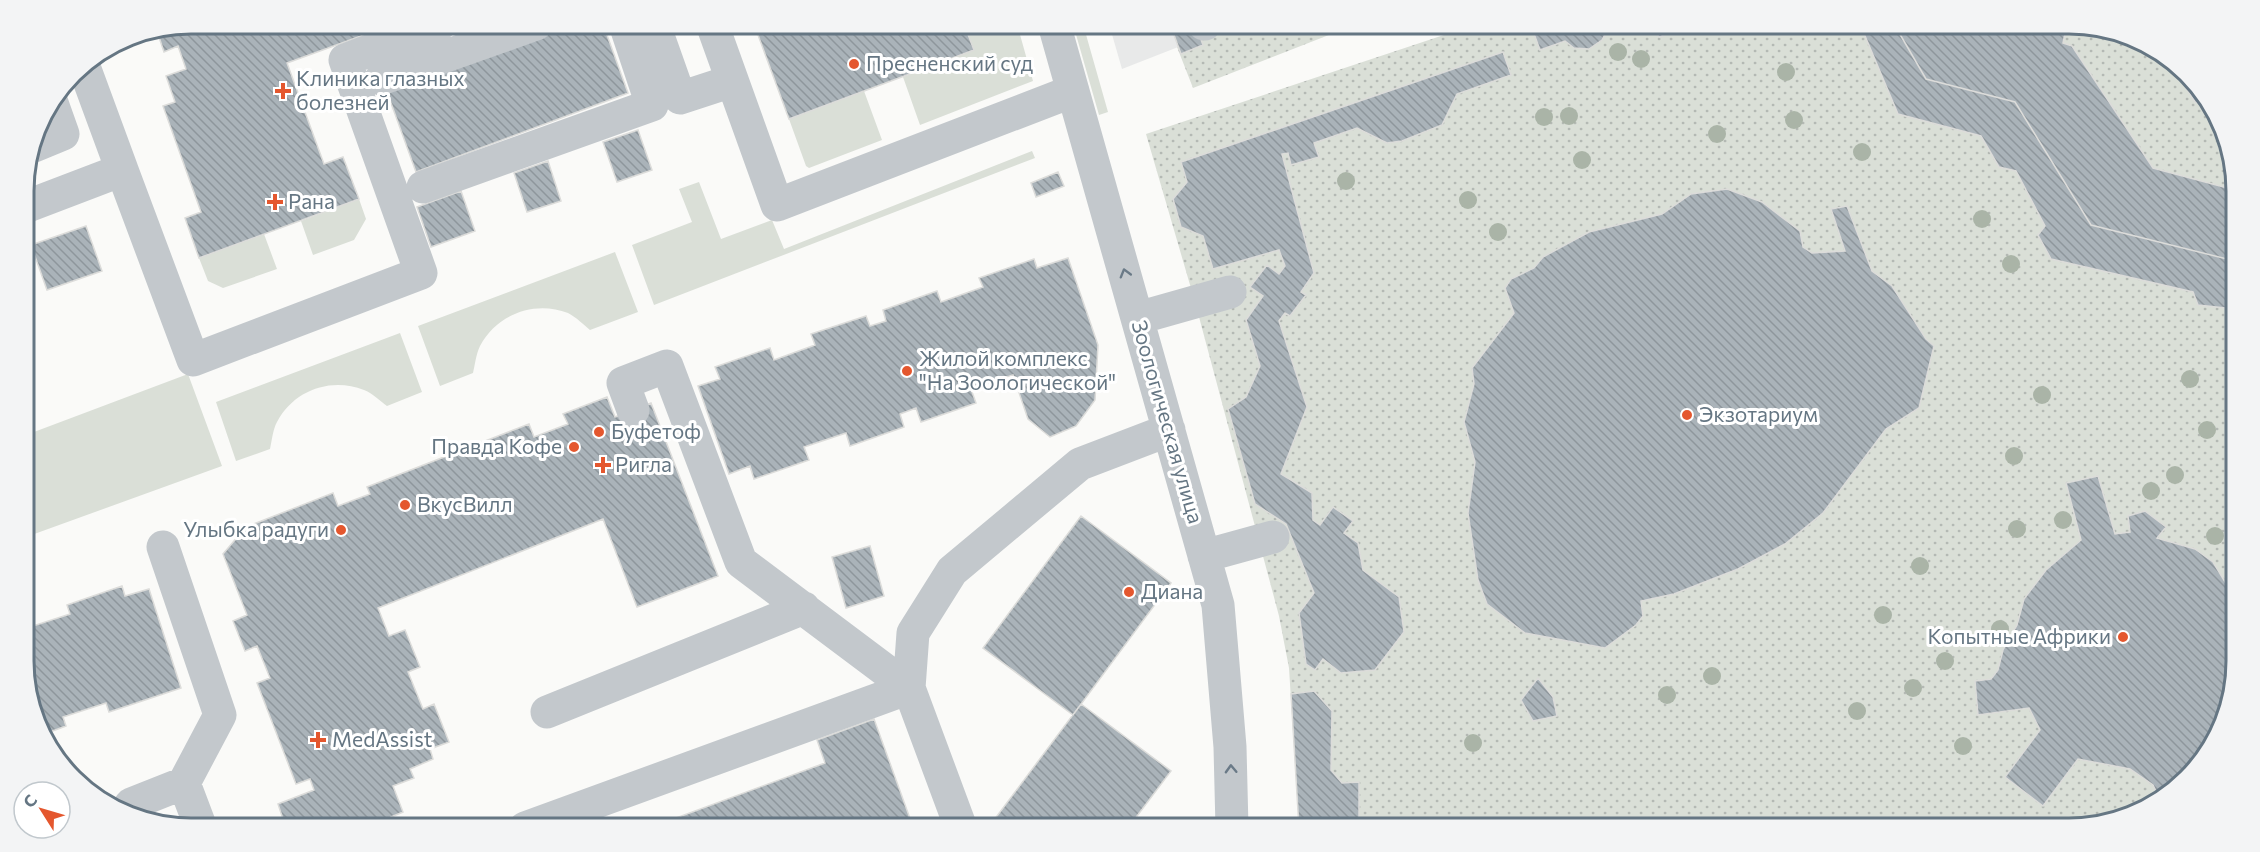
<svg xmlns="http://www.w3.org/2000/svg" width="2260" height="852" font-family="Commissioner,sans-serif">
<defs>
<pattern id="park-dots" width="8" height="8" patternUnits="userSpaceOnUse" patternTransform="scale(1.5)"><rect width="8" height="8" fill="#dadfd7"/><path d="M2 2h.1M6 6h.1" fill="none" stroke="#b4b9b4" stroke-width="1.8" stroke-linecap="round"/></pattern>
<pattern id="building-back-hatch" width="6" height="6" patternUnits="userSpaceOnUse" patternTransform="scale(1.5)"><rect width="6" height="6" fill="#aab3b9"/><path d="M-1 5l2 2M0 0l6 6M5-1l2 2" fill="none" stroke="#8e969c"/></pattern>
</defs>
<rect width="100%" height="100%" fill="#fafaf8"/>
<!-- built -->
<path fill="#e8e9e9" d="M1109,24H1237L1122,69Z"/>
<!-- grass -->
<path fill="#dadfd7" d="M964,24H1017L1033,81L920,125L903,77L974,50Z
M1073,24H1083L1108,112L1099,115Z
M864,91L882,140L809,168L806,166L789,119Z
M1032,151L1035,158L654,305L632,245L692,222L679,189L699,182L721,239L772,220L784,249Z
M359,199L366,219L354,240L313,255L301,221Z
M264,234L277,269L223,288L208,281L199,258Z
M615,252L638,312L590,330C584,325 576,317 568,313C535,300 497,314 480,346C476,354 475,365 473,373L440,386L418,326Z
M400,333L422,392L387,406C380,401 372,393 364,390C331,377 294,390 277,422C273,429 272,440 270,449L236,461L216,402Z
M188,374L222,466L26,537V435Z"/>
<!-- park -->
<path fill="url(#park-dots)" d="M1237,24H1357L1193,88L1177,47Z
M1477,24H2069L2122,33L2195,81L2235,169L2236,661L2227,714L2171,793L2079,828H1299L1289,668L1279,616L1195,302L1146,134Z"/>
<!-- building -->
<path fill="url(#building-back-hatch)" stroke="#dcdcda" stroke-width="1.5" d="M191,24H369L372,32L287,63L324,164L343,157L359,199L199,258L185,218L201,212L163,106L175,102L166,76L186,69L178,46L164,52L157,31Z
M568,24H603L628,93L416,172L387,92Z
M754,24H964L974,50L789,119Z
M1170,24H1195L1203,45L1181,54Z
M1549,24H1615L1609,27L1602,40L1589,49L1574,48L1565,41L1540,50L1533,31Z
M1642,24H1685L1660,37Z
M1860,24H1894L1926,79L2015,102L2091,225L2235,261V309L2198,305L2193,292L2051,259L2038,235L2045,226L2016,171L1999,167L1981,136L1898,114Z
M1894,24H1987L1990,29L2027,34L2030,24H2067L2063,43L2072,46L2153,168L2235,190V261L2091,225L2015,102L1926,79Z
M1503,52L1511,75L1457,94L1442,125L1402,141L1387,143L1357,128L1314,143L1319,157L1291,165L1288,153L1282,154L1314,273L1301,292L1306,295L1290,316L1285,313L1279,321L1307,407L1281,474L1312,493L1313,520L1320,525L1333,507L1353,521L1344,533L1358,543L1363,570L1399,597L1404,632L1375,670L1341,673L1323,659L1315,670L1306,664L1299,613L1314,593L1286,524L1255,504L1228,409L1246,397L1260,366L1246,320L1263,296L1250,287L1267,265L1279,274L1285,266L1279,250L1213,269L1203,236L1181,227L1173,199L1187,182L1181,162Z
M2173,67L2195,81L2205,103L2195,102Z
M638,130L652,170L617,182L603,142Z
M548,161L561,201L527,212L514,173Z
M1058,172L1064,186L1036,197L1031,183Z
M1727,189L1762,202L1800,231L1803,247L1812,253L1845,251L1831,209L1847,206L1872,271L1892,286L1926,339L1934,346L1919,408L1886,429L1823,513L1785,544L1738,569L1674,594L1641,601L1643,616L1636,625L1605,648L1525,633L1487,604L1478,580L1468,513L1475,462L1464,422L1474,384L1472,368L1514,313L1505,288L1511,279L1534,268L1543,257L1589,232L1662,214L1691,194Z
M461,191L475,231L431,247L417,207Z
M86,226L102,271L47,290L31,245Z
M1068,258L1098,345L1095,400L1076,426L1050,437L1028,419L1013,375L971,389L976,403L921,422L916,408L900,414L904,427L850,446L846,433L804,447L809,460L754,479L750,466L729,474L698,386L720,379L715,367L770,348L774,360L815,345L811,334L866,316L870,326L886,321L883,310L937,291L941,302L983,287L979,278L1034,259L1037,268Z
M607,397L615,417L651,403L718,576L637,607L603,519L378,608L389,636L405,630L420,667L408,672L423,709L434,704L449,742L430,749L433,759L410,769L414,778L393,786L403,812L391,817L395,828H267V826L283,819L278,804L314,790L310,779L296,784L257,683L270,678L257,646L245,651L233,621L247,615L223,554L246,527L333,493L338,506L370,494L367,487L529,424L534,437L568,424L563,414Z
M2098,476L2115,534L2130,532L2128,516L2145,511L2166,527L2157,538L2195,549L2213,562L2233,595L2236,600V661L2227,714L2171,793L2159,798L2153,785L2130,769L2078,759L2043,806L2005,777L2040,730L2029,708L1978,715L1975,681L1991,679L1998,670L2003,650L2017,625L2024,599L2046,570L2081,540L2066,483Z
M1081,516L1171,583L1073,715L983,648Z
M870,546L884,596L846,608L832,557Z
M122,586L125,596L149,589L181,688L109,712L106,703L63,717L66,726L47,733L27,693V626V628L70,614L67,605Z
M1538,678L1553,697L1557,716L1533,721L1521,700Z
M1314,691L1332,711L1331,770L1342,783L1359,782V828H1299L1291,694Z
M1081,704L1171,771L1128,828H988Z
M874,719L912,824L902,828H649L825,763L817,740Z"/>
<g fill="none" stroke-linecap="round" stroke-linejoin="round">
<!-- minor -->
<path stroke="#c3c8cc" stroke-width="33" d="M712,24L777,205L1073,91
M1054,24L1218,605L1230,747L1232,828
M1204,24H1205
M631,42L657,33L680,98L732,81
M83,64L122,170
M381,79L536,24
M34,146L63,134L52,103
M423,187L652,105L625,24
M25,207L122,170L193,360L421,273L345,60L440,24
M1138,318L1230,292
M633,410L623,383L667,366L741,562L909,688
M163,547L220,715L184,783L201,828
M1204,556L1273,537
M909,688L913,633L952,571L1080,464L1169,430
M547,712L804,608
M126,811L131,804L184,783
M525,828L909,688L961,828"/>
</g>
<!-- trees -->
<g fill="#aab4a7">
<circle cx="1618" cy="52" r="9"/>
<circle cx="1641" cy="59" r="9"/>
<circle cx="1786" cy="72" r="9"/>
<circle cx="1569" cy="116" r="9"/>
<circle cx="1544" cy="117" r="9"/>
<circle cx="1794" cy="120" r="9"/>
<circle cx="1717" cy="134" r="9"/>
<circle cx="1862" cy="152" r="9"/>
<circle cx="1582" cy="160" r="9"/>
<circle cx="1346" cy="181" r="9"/>
<circle cx="1468" cy="200" r="9"/>
<circle cx="1982" cy="219" r="9"/>
<circle cx="1498" cy="232" r="9"/>
<circle cx="2011" cy="264" r="9"/>
<circle cx="2190" cy="379" r="9"/>
<circle cx="2042" cy="395" r="9"/>
<circle cx="2207" cy="430" r="9"/>
<circle cx="2014" cy="456" r="9"/>
<circle cx="2175" cy="475" r="9"/>
<circle cx="2151" cy="491" r="9"/>
<circle cx="2063" cy="520" r="9"/>
<circle cx="2017" cy="529" r="9"/>
<circle cx="2215" cy="536" r="9"/>
<circle cx="1920" cy="566" r="9"/>
<circle cx="1883" cy="615" r="9"/>
<circle cx="2000" cy="629" r="9"/>
<circle cx="1945" cy="661" r="9"/>
<circle cx="1712" cy="676" r="9"/>
<circle cx="1913" cy="688" r="9"/>
<circle cx="1667" cy="695" r="9"/>
<circle cx="1857" cy="711" r="9"/>
<circle cx="1473" cy="743" r="9"/>
<circle cx="1963" cy="746" r="9"/>
</g>
<!-- one-way arrows -->
<defs><path id="oneway-chevron" d="M-2-3.5L2.5 0L-2 3.5" fill="none" stroke-width="1.6" stroke-linecap="round" stroke-linejoin="round" transform="scale(1.5)"/></defs>
<g stroke="#6a7a87">
<use href="#oneway-chevron" transform="translate(1125 273) rotate(-106)"/>
<use href="#oneway-chevron" transform="translate(1231 769) rotate(-92)"/>
</g>
<!-- markers -->
<g fill="#e4572e" stroke="#fff" stroke-width="2">
<circle cx="854" cy="64" r="6"/>
<path d="M280 82h6v6h6v6h-6v6h-6v-6h-6v-6h6z"/>
<path d="M272 193h6v6h6v6h-6v6h-6v-6h-6v-6h6z"/>
<circle cx="907" cy="371" r="6"/>
<circle cx="1687" cy="415" r="6"/>
<circle cx="599" cy="432" r="6"/>
<circle cx="574" cy="447" r="6"/>
<path d="M600 456h6v6h6v6h-6v6h-6v-6h-6v-6h6z"/>
<circle cx="405" cy="505" r="6"/>
<circle cx="341" cy="530" r="6"/>
<circle cx="1129" cy="592" r="6"/>
<circle cx="2123" cy="637" r="6"/>
<path d="M315 731h6v6h6v6h-6v6h-6v-6h-6v-6h6z"/>
</g>
<g text-anchor="middle" stroke-width="6" stroke-linejoin="round" paint-order="stroke">
<!-- poi labels -->
<g font-size="21" fill="#657683" stroke="#fff" text-anchor="start">
<text x="866" y="71">Пресненский суд</text>
<text x="296" y="86">Клиника глазных<tspan x="296" dy="24">болезней</tspan></text>
<text x="288" y="209">Рана</text>
<text x="919" y="366">Жилой комплекс<tspan x="919" dy="24">"На Зоологической"</tspan></text>
<text x="1699" y="422">Экзотариум</text>
<text x="611" y="439">Буфетоф</text>
<text x="562" y="454" text-anchor="end">Правда Кофе</text>
<text x="615" y="472">Ригла</text>
<text x="417" y="512">ВкусВилл</text>
<text x="329" y="537" text-anchor="end">Улыбка радуги</text>
<text x="1141" y="599">Диана</text>
<text x="2111" y="644" text-anchor="end">Копытные Африки</text>
<text x="332" y="747">MedAssist</text>
</g>
<!-- street labels -->
<g font-size="21" fill="#657683" stroke="#fff">
<text transform="translate(1167 422) rotate(74)" y="7">Зоологическая улица</text>
</g>
</g>
<!-- crop -->
<path d="M0 0H2260V852H0ZM191 34H2069A157 157 0 0 1 2226 191V661A157 157 0 0 1 2069 818H191A157 157 0 0 1 34 661V191A157 157 0 0 1 191 34Z" fill="#f3f4f5" fill-rule="evenodd"/>
<path fill="none" stroke="#657683" stroke-width="3" d="M191 34H2069A157 157 0 0 1 2226 191V661A157 157 0 0 1 2069 818H191A157 157 0 0 1 34 661V191A157 157 0 0 1 191 34Z"/>
<!-- north arrow -->
<g transform="translate(42 810) rotate(307)"><circle r="28" fill="#ffffff" stroke="#c1c8cd" stroke-width="1.5"/>
<path d="M0-4.5L10 22L0 15L-10 22Z" fill="#e4572e"/>
<text y="-9" font-size="16" font-weight="bold" text-anchor="middle" fill="#657683">С</text>
</g>
</svg>
